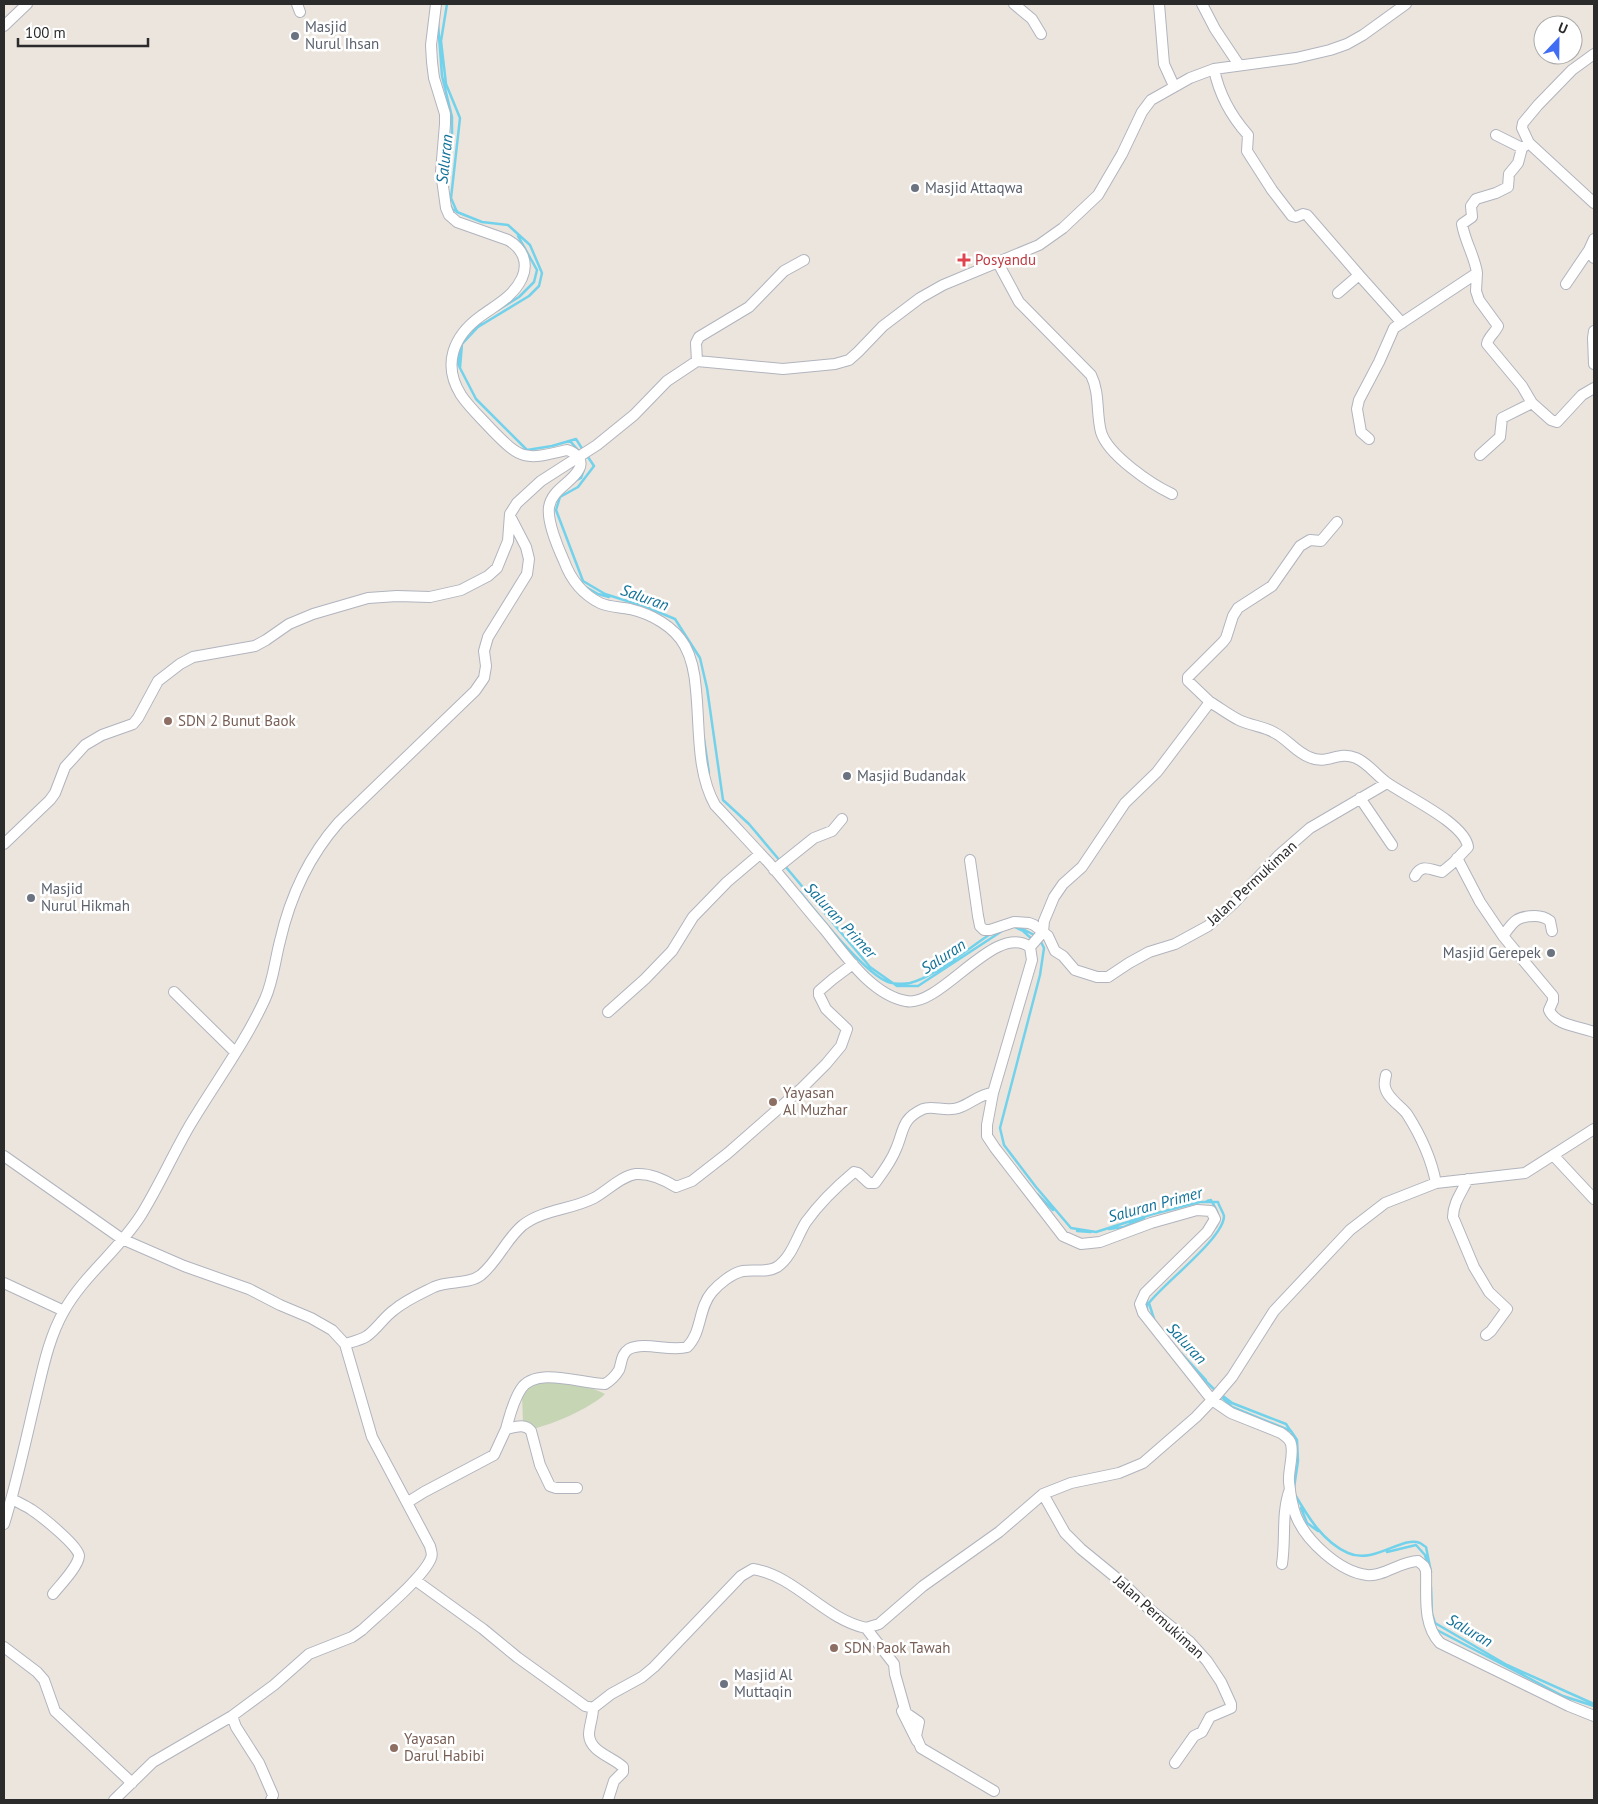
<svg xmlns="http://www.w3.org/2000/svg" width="1598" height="1804" font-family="'PT Sans',sans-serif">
<rect width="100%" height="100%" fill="#ece5dd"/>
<!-- cemetery -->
<path fill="#c6d6b5" d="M538,1381C558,1383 588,1384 605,1394C591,1408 548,1427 527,1430L523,1424L522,1395L529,1387Z"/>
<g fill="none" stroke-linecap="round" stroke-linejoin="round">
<!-- stream -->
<path stroke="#73d2eb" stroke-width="2.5" d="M447,4L441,41L446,84L460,118L451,198L457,212L482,222L508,225L530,245L542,273L539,286L529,296L478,327L462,344L460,368L476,399L527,450L552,446L576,439L583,450
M438,23L442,76L452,117V142L447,183
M449,203L453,210L457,211
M498,310L519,297L534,282L537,270L518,236
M472,330L481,322
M460,368L458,363L460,349
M570,441L578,450
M586,454L594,466L578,487L560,497L556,510L583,581L605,594L646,607L675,619L700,658L707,688L723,800L749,824L781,862
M575,481L581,478L584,469
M584,586L598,594L609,597
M704,739L709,773
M785,866L870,967L897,986H918L1002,931
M800,892C818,914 864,973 888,982C892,984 905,984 910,983C934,977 970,947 992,933
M1013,926L1023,931L1033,940
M1019,927L1036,936
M1040,940L1044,948L1040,975L1000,1128L1004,1145L1036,1187L1071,1228L1096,1232L1153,1214L1200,1202H1218C1219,1206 1223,1212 1224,1216C1224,1238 1164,1283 1149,1303L1155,1322
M1037,1194L1053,1210
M1207,1201L1211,1200C1216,1209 1222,1217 1216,1227
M1109,1229L1124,1227L1144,1218
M1077,1231L1091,1232
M1147,1312V1297
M1181,1353L1206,1380
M1193,1369L1216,1391
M1220,1395L1232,1407L1291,1431L1297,1440L1298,1461L1294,1488
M1223,1396L1232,1403L1286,1424L1290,1430
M1294,1493C1308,1517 1323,1542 1348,1553C1374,1565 1403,1535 1420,1543C1422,1544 1424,1546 1426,1547L1431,1572
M1301,1508L1307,1523L1318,1531
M1387,1552L1416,1545L1425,1555L1427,1563
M1431,1587L1432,1614L1435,1623L1507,1665L1594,1704
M1435,1629L1563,1696L1594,1706"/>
<defs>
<path id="minor" d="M297,4L300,12
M436,4L431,45L432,62L434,78L445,114V124L441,172L446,208L449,215L457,222L508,240C522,248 529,262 522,278C513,297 496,305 481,316C453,336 442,365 461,395C469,407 481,418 491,429C522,461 525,460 567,450C575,452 584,460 579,469C572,483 552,489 549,507C547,521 558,548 564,561C571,580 582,594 600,603C608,607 620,607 630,609C651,614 674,626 685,646C692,659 695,675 696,690C700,727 696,771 715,805C733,824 751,844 769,863C788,885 806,908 825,930C845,955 872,995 906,1001C941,1008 995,921 1030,947L1032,960L993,1093L987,1125V1136L995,1148L1063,1236L1081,1244L1100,1242L1151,1223L1197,1210L1211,1211L1215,1219L1207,1232L1145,1293L1140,1304L1143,1313L1212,1400L1231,1413L1281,1433C1285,1436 1290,1439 1291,1444C1294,1454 1288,1471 1289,1482C1290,1492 1292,1506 1296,1516C1306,1541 1340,1572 1367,1575C1383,1577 1401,1561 1418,1561L1424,1566L1426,1571C1427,1595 1422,1624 1440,1643L1569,1706L1594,1716
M1014,4L1032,19L1041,34
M1159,4L1164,64L1174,86
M1202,4L1215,29L1239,65
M4,26L27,4
M1214,69C1219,94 1231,116 1248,135L1247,151L1272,190L1292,216L1296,217L1303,214L1307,215L1359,275L1338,293
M1496,135L1522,148L1529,143L1522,128L1523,123L1538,105L1572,70L1594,54
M1529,143L1594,203
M1594,239L1589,250L1594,258
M998,263L1019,302L1091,375C1100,393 1096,413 1101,432C1108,455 1151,484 1172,494
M1477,273L1476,291L1479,300L1498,326C1495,333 1488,337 1487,344L1522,386L1532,403L1502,418L1500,437L1480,455
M1359,275L1402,323
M1566,284L1589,250
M1594,331L1593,338L1594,364
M697,361L696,343L699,337L749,307L784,271L804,260
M1532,403L1551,420L1557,422L1582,395L1594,388
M1369,439L1361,432L1357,409L1359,400L1379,362L1394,328L1477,273C1475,257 1465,242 1462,224L1472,217L1471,206L1476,199L1496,193L1508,187L1509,174L1518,163L1522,148
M1210,702C1220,708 1229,715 1239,720C1251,726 1264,726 1275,733C1287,739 1296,752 1309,757C1328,766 1337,750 1356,758C1369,764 1375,774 1386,782C1405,796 1465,823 1468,847L1454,862L1442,872C1430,870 1422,863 1415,876
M1360,798L1392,845
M4,844L50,800L55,793L65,767L85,745L102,735L133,724L138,718L158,681L180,664L193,657L255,646L266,640L289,624L313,614L368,598L397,596L430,597L461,590L488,576L497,568L508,541L510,514L517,503L541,481L597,445L634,415L667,381L697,361L783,369L835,364L849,360L858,352L883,326L920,298L943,285L1039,245L1063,228L1098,195L1122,154L1142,112L1151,100L1190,78L1214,69L1296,58L1330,50L1347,44L1363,35L1406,4
M1457,858L1480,902L1503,936L1553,996V1001L1549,1010C1556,1026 1579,1026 1594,1032
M970,860L978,916L980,926L984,930H990L1014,922L1029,923L1034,925L1048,936L1055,951L1063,956L1075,970L1097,977H1108L1129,963L1149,952L1175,944L1208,926L1235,902L1279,855L1310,828L1387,783
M774,870L814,838L832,831L842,819
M1503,936C1513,922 1516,916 1535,916C1541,916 1545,917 1550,921L1552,931
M1030,947L1043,932L1044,921L1054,897L1063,884L1082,867L1125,803L1157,772L1210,702L1188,681V677L1223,642L1226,638L1233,616L1238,608L1272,586L1300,546L1310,540L1321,541L1337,522
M174,992L235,1052
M608,1012L645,979L672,951L693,917L727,882L760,854
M1386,1075C1385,1079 1384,1083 1385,1087C1387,1098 1401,1106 1407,1114C1421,1136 1431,1157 1436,1183
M1553,1155L1594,1199
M4,1156L122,1239L184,1266L249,1289L280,1305L311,1318L332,1330L345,1344L372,1437L430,1546C431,1551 433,1554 431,1558C424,1577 379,1614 362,1630L352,1637L309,1654L274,1685L232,1716L153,1762L114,1800
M1468,1179C1462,1192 1453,1203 1453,1217L1474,1267L1489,1292L1507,1309L1491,1331L1486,1335
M4,1283L64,1311
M345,1344C352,1342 361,1340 367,1336C377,1329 384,1317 394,1310C406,1300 420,1294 434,1287C449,1280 468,1285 481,1275C498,1261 506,1239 523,1225C544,1209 571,1210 594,1198C607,1191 621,1176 636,1174C650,1173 665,1180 676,1187L692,1181L728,1153L802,1088L826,1064L841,1046L847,1029L826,1009L819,995V991L833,979L853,964
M506,1429C510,1415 513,1401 521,1389C536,1366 582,1384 605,1384C610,1381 616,1375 619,1370C622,1362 621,1354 629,1349C645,1341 670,1352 687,1347C702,1333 698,1308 712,1292C719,1284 732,1273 743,1271C754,1269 767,1273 777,1267C792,1257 797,1236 806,1222C819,1204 836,1187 854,1172L858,1173L869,1183H875C883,1172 891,1162 896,1149C904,1131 901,1119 923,1109C932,1105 946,1112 958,1108C971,1104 979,1094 993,1093
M1043,1494L1065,1533L1081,1549L1125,1585L1148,1608L1190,1642L1207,1661L1221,1682L1231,1704V1708L1210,1717L1202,1732L1194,1736L1175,1763
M12,1499C19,1503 26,1506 32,1510C41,1516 80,1547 79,1556C78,1567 60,1585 53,1594
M408,1502L424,1492L494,1455L506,1429C515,1427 525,1423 531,1431L540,1465L550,1486L556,1488H577
M4,1524C17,1482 26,1439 36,1397C43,1368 49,1337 64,1311C84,1275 119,1250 141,1215C159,1186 173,1154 190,1125C215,1083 245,1043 265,999C273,982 275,960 280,941C290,897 309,856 339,822L475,691L484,678L486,666L484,651L488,637L527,574L529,559L526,547L510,516
M1282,1564C1286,1538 1281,1513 1290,1489
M415,1580L483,1629L517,1657L574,1698L585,1706L593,1708L611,1694L642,1677L654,1667L741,1576L753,1569C796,1576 824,1619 866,1628L879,1624L923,1586L999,1532L1043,1494L1071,1483L1119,1473L1143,1463L1196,1417L1214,1398L1232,1377L1274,1311L1350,1230L1385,1203L1436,1183L1525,1173L1594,1129
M866,1628L894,1664L895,1674L906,1713L919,1722L916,1736L921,1748L994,1791
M4,1647L37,1672L44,1680L55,1711L132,1783
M593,1708C593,1718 589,1726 589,1735C590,1752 613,1757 623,1767V1772L614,1781L608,1800
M902,1711L917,1741
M232,1716L236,1727L259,1763L273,1795L271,1800"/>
</defs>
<!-- minor casing -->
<use href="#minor" stroke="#b1b4be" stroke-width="12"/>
<!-- minor -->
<use href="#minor" stroke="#fff" stroke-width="10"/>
</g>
<!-- markers -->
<g fill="#6b7280" stroke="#fff" stroke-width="2">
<circle cx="295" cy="36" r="5"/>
<circle cx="915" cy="188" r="5"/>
<circle cx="847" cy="776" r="5"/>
<circle cx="31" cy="898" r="5"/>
<circle cx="1551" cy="953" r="5"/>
<circle cx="724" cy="1684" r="5"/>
</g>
<path fill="#e0444e" stroke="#fff" stroke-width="2" d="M961.5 252.5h5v5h5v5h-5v5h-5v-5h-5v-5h5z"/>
<g fill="#8d6e63" stroke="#fff" stroke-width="2">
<circle cx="168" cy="721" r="5"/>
<circle cx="773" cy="1102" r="5"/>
<circle cx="834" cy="1648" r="5"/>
<circle cx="394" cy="1748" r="5"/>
</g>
<g text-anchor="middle" stroke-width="5" stroke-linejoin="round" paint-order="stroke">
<!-- worship labels -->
<g font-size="15" fill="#5b616d" stroke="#fff" text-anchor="start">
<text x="305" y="32">Masjid<tspan x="305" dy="17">Nurul Ihsan</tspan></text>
<text x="925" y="193">Masjid Attaqwa</text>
<text x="857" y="781">Masjid Budandak</text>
<text x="41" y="894">Masjid<tspan x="41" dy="17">Nurul Hikmah</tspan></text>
<text x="1541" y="958" text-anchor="end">Masjid Gerepek</text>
<text x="734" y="1680">Masjid Al<tspan x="734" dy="17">Muttaqin</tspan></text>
</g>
<!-- health labels -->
<g font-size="15" fill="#be3a42" stroke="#fff" text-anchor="start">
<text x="975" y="265">Posyandu</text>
</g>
<!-- education labels -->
<g font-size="15" fill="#785e54" stroke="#fff" text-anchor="start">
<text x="178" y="726">SDN 2 Bunut Baok</text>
<text x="783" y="1098">Yayasan<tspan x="783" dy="17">Al Muzhar</tspan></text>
<text x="844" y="1653">SDN Paok Tawah</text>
<text x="404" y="1744">Yayasan<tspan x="404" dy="17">Darul Habibi</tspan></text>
</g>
<!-- street labels -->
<g font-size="15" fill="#2b2b2b" stroke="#fff">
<text transform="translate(1252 883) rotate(-43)" y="5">Jalan Permukiman</text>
<text transform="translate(1159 1617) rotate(42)" y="5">Jalan Permukiman</text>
</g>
<!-- water labels -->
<g font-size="16" font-style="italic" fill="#117198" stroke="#fff">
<text transform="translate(444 159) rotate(-84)" y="6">Saluran</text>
<text transform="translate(645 597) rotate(20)" y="6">Saluran</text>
<text transform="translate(841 920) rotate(47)" y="6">Saluran Primer</text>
<text transform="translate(943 956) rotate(-33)" y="6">Saluran</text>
<text transform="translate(1155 1204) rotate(-15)" y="6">Saluran Primer</text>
<text transform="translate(1187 1343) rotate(47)" y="6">Saluran</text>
<text transform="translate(1470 1630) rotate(30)" y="6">Saluran</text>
</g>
</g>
<!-- border -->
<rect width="1598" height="1804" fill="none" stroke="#2b2b2b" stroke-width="10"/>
<!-- north arrow -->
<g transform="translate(1558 40) rotate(22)"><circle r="24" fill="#ffffff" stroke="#aaaaaa"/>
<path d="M0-4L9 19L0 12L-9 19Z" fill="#416df5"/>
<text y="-8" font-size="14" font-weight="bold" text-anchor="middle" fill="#2b2b2b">U</text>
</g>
<!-- scale -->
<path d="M18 38v8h130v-8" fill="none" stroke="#2b2b2b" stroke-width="2.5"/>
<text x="25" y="38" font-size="15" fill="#2b2b2b" stroke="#ffffff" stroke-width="4" paint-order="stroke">100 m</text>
</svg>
